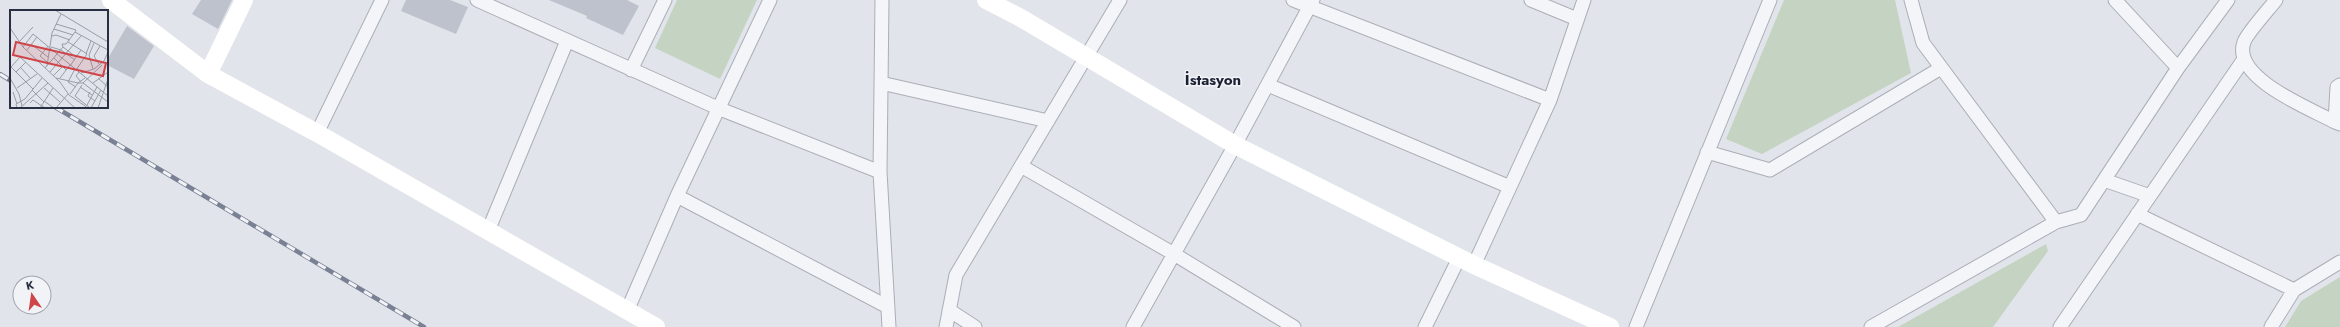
<svg xmlns="http://www.w3.org/2000/svg" width="2340" height="327" font-family="Jost,sans-serif">
<rect width="100%" height="100%" fill="#e1e4ea"/>
<!-- green -->
<path fill="#c5d4c2" d="M677,0H757L720,79L655,48Z
M1784,0H1895L1911,73L1762,154L1726,139Z
M2046,244L2048,251L1993,327H1898Z
M2340,277V327H2285L2301,301Z"/>
<!-- building -->
<path fill="#bec2cd" d="M201,0H232L218,29L192,14Z
M406,0H450L468,7L456,34L401,11Z
M549,0H627L639,6L623,35L586,18L587,16Z
M127,26L154,46L134,79L107,65V60Z"/>
<g fill="none" stroke-linecap="round" stroke-linejoin="round">
<defs>
<path id="street" d="M477,0L720,109L880,172
M770,0L677,196L888,307
M882,0L880,172L889,327
M1293,0L1550,100
M1531,0L1577,19
M1911,0L1923,43L2056,222
M2115,0L2178,68
M2276,0C2269,9 2247,33 2244,42C2231,78 2311,109 2335,122
M631,70L665,0
M881,83L1048,121
M1268,85L1510,187
M2340,85L2337,87L2335,122L2340,124
M317,133L382,0
M1707,152L1770,170L1941,68
M1021,166L1174,254L1294,327
M2104,180L2150,196
M2137,214L2294,290
M488,231L567,41
M1474,265L1550,100L1584,0
M949,310L975,327
M627,311L677,196
M946,327L956,275L1120,0
M1133,327L1235,145L1313,0
M1425,327L1459,258
M1636,327L1770,0
M1871,327L2056,222L2081,215L2178,68L2228,0
M2060,327L2244,59
M2271,327L2294,290L2340,262"/>
</defs>
<!-- street casing -->
<use href="#street" stroke="#aaaeb8" stroke-width="15"/>
<!-- street -->
<use href="#street" stroke="#f4f5f8" stroke-width="13"/>
<!-- secondary -->
<path stroke="#fff" stroke-width="18" d="M111,0L208,74L317,133L656,327
M986,0L1021,18L1235,145L1474,265L1610,327
M208,74L244,0"/>
<defs>
<path id="rail" d="M0,74L11,81
M55,107L424,327"/>
</defs>
<!-- rail casing -->
<use href="#rail" stroke="#7a8194" stroke-width="4.5"/>
<!-- rail -->
<use href="#rail" stroke="#f1f3f7" stroke-width="3" stroke-dasharray="9" stroke-linecap="butt"/>
</g>
<g text-anchor="middle" stroke-width="3" stroke-linejoin="round" paint-order="stroke">
<!-- district labels -->
<g font-size="15" font-weight="bold" fill="#1b2133" stroke="#f1f3f7">
<text x="1213" y="85">İstasyon</text>
</g>
</g>
<!-- overview -->
<g transform="translate(10 10)">
<rect width="98" height="98" fill="#e1e4ea"/>
<path fill="none" stroke="#979ca7" stroke-width="1" d="M45,0L98,32M46,14L66,20L65,22M0,18L13,37L50,72L59,85L78,98M44,19L63,25M42,26L46,25L60,30M9,32L23,17M58,32L71,40L60,56M21,34L38,47M13,37L23,24L98,86M41,37L51,40L65,50M53,37L66,47M17,40L27,27M76,44L81,31M44,48L56,60M37,52L30,46L38,36M89,54L84,46L90,36M37,56L42,23L51,4M11,58L21,69M35,58L53,37L52,34H56L65,22L98,40M65,59L58,72L66,77M83,59L79,45L84,33M66,60L77,44L71,40M6,62L16,52M40,62L71,26M69,62L66,66L71,72M71,63L84,59L94,51L98,42M43,66L52,57M0,68L9,84L12,96M46,68L68,73L75,68M50,68L60,55M88,68L98,77M73,73L92,55M83,73L98,62M70,77L82,85M7,78L27,64M34,78L50,92M23,79L1,57L10,47L65,98M22,80L34,92M3,82L7,94M80,82L78,86L85,91M60,84L68,73H73L98,92M65,86L80,98M65,86L72,75M34,91L44,98M20,93L23,90L35,98M77,95L87,77M7,98L6,94L15,89L32,68M10,98L38,73M30,98L43,78M46,98L58,84M81,98L91,80M88,98L98,69"/>
<path fill="#d0454a" fill-opacity="0.15" stroke="#d0454a" stroke-width="2" d="M6,32L96,53L93,66L3,45Z"/>
<rect width="98" height="98" fill="none" stroke="#292f42" stroke-width="2"/>
</g>
<!-- north arrow -->
<g transform="translate(32 295) rotate(347)"><circle r="19" fill="#f1f3f7" stroke="#a1a5af"/>
<path d="M0-3L7 15L0 10L-7 15Z" fill="#d0454a"/>
<text y="-6" font-size="11" font-weight="bold" text-anchor="middle" fill="#292f42">K</text>
</g>
</svg>
